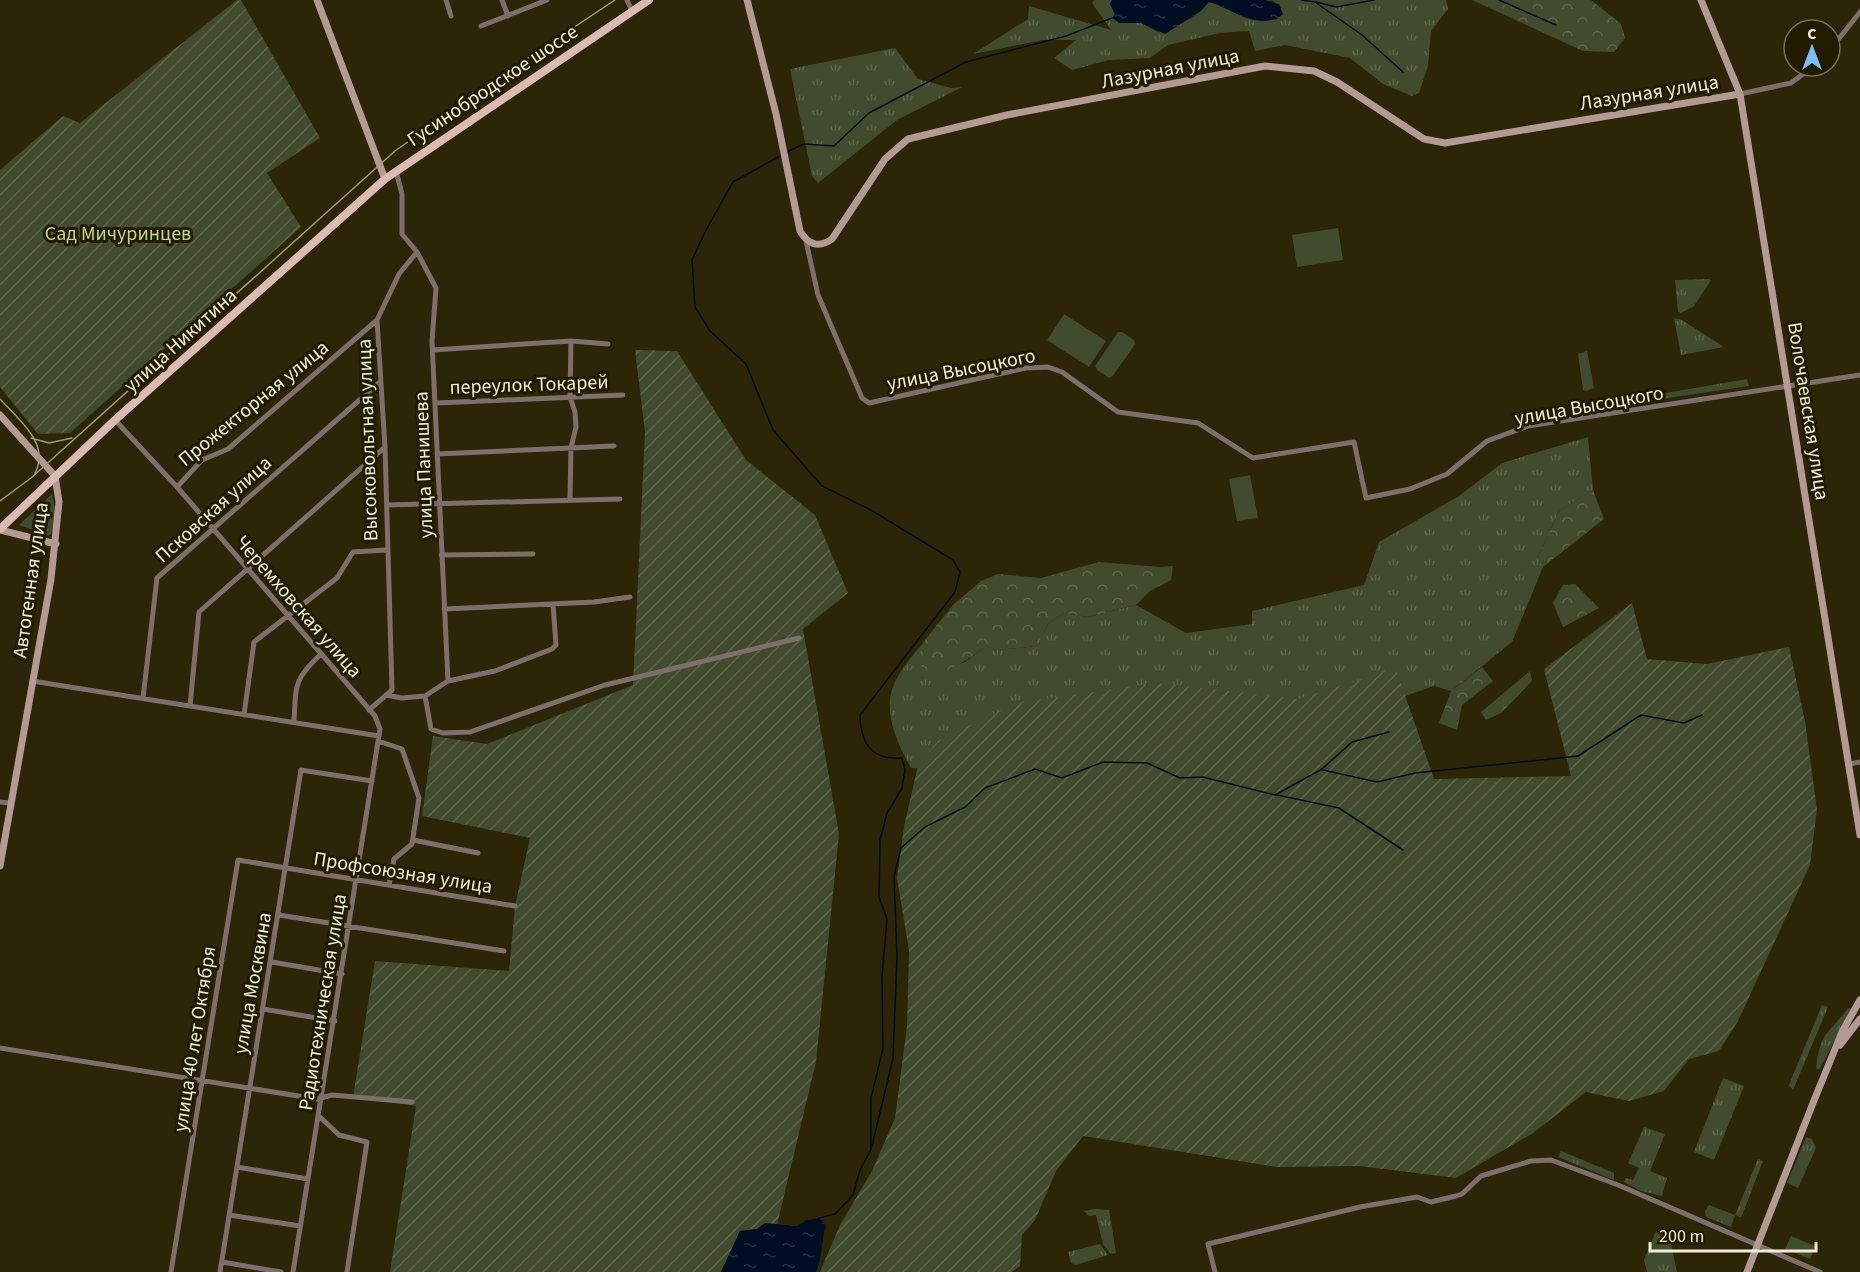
<svg xmlns="http://www.w3.org/2000/svg" width="1860" height="1272" font-family="'Source Sans 3',sans-serif">
<defs>
<pattern id="grass-tufts" width="24" height="20" patternUnits="userSpaceOnUse" patternTransform="scale(1.5)"><rect width="24" height="20" fill="#414b2d"/><path d="M3 7l-1-3M5 7V3M7 7l1-3M15 17l-1-3M17 17v-4M19 17l1-3" fill="none" stroke="#5d654b"/></pattern>
<pattern id="forest-crowns" width="20" height="18" patternUnits="userSpaceOnUse" patternTransform="scale(1.5)"><rect width="20" height="18" fill="#414b2d"/><path d="M2 6a3 3 0 1 1 6 0M12 15a3 3 0 1 1 6 0" fill="none" stroke="#5d654b"/></pattern>
<pattern id="garden-furrows" width="10" height="10" patternUnits="userSpaceOnUse" patternTransform="scale(1.5)"><rect width="10" height="10" fill="#414b2d"/><path d="M-1 1l2-2M0 10L10 0M9 11l2-2" fill="none" stroke="#5d654b"/></pattern>
<pattern id="water-ripples" width="26" height="14" patternUnits="userSpaceOnUse" patternTransform="scale(1.5)"><rect width="26" height="14" fill="#000d22"/><path d="M2 4q2-2 4 0t4 0M15 11q2-2 4 0t4 0" fill="none" stroke="#263042"/></pattern>
</defs>
<rect width="100%" height="100%" fill="#2c2507"/>
<!-- grass -->
<path fill="url(#grass-tufts)" d="M1094,0H1112L1110,4L1119,23H1141L1158,32L1194,17L1208,2C1223,4 1235,15 1249,19C1259,22 1268,20 1278,19L1274,1L1264,0H1446L1448,9L1431,31L1428,66L1419,93L1412,96L1383,84L1350,58L1285,45L1255,51L1249,31L1220,33L1168,45L1150,58L1109,60L1072,70L1054,58L1076,40H1043L973,54L1028,19L1029,6L1111,30L1092,3Z
M895,48L918,79L951,88L962,87L897,120L818,183L812,176L790,69Z
M1709,279L1711,280L1694,306L1681,313L1678,312L1675,280Z
M1674,318L1682,320L1724,347L1681,355Z
M1747,379L1749,386L1661,399L1660,394Z
M1588,437L1593,490L1559,511L1538,557L1543,567L1512,642L1451,691L1434,686L1374,707L933,769L911,768C898,745 883,713 893,687C898,671 915,654 925,640L921,678L965,662L986,646L998,650L1037,646L1048,624L1064,613L1088,617L1136,605L1186,633L1252,624V611L1364,585L1379,542L1459,496L1502,463Z
M52,494L56,515L51,534L49,536L19,525Z
M1822,1005L1828,1007L1793,1090L1789,1085Z
M1848,1008L1851,1009L1819,1070L1816,1068C1821,1029 1828,1036 1848,1008Z
M1723,1078L1744,1086L1714,1160L1694,1152Z
M1644,1127L1665,1134L1650,1171L1667,1178L1662,1196L1641,1191L1624,1182L1626,1178L1633,1180L1639,1168L1628,1163Z
M1806,1137L1812,1139L1816,1148L1798,1188L1787,1183Z
M1561,1151L1614,1173V1180L1558,1157Z
M1758,1159L1763,1161L1741,1218L1735,1215L1731,1227L1706,1217L1705,1211L1709,1205L1735,1215Z
M1095,1209L1109,1210L1116,1253L1111,1254L1103,1244L1096,1215L1089,1216L1084,1211Z
M1656,1231L1669,1235L1677,1272H1647L1644,1260Z
M1791,1236L1815,1246L1810,1259L1785,1249Z
M1100,1244L1108,1255L1076,1265L1071,1263L1068,1252Z"/>
<!-- forest -->
<path fill="url(#forest-crowns)" d="M1472,0H1591L1621,24L1625,38L1614,52L1583,51Z
M1593,490L1604,519L1543,567L1538,557L1559,511Z
M1099,562L1161,567L1173,566L1171,580L1150,591L1136,605L1088,617L1064,613L1048,624L1037,646L998,650L986,646C966,662 946,674 920,678L925,640L953,605L981,581L998,574L1041,578Z
M1575,584L1599,608L1563,627L1553,603L1563,585Z
M1482,667L1493,681L1462,705L1457,730L1439,723L1451,691Z
M1530,671L1532,681L1501,713L1486,720L1481,712Z"/>
<!-- garden -->
<path fill="url(#garden-furrows)" d="M237,0H241L320,138L267,173L301,227L70,433L38,434L0,387V170L63,116L80,123Z
M635,350L677,351L746,460L815,515L848,593L803,629L839,834L816,1062L777,1225L765,1223L757,1229L740,1231L721,1272H390L416,1106L353,1097L375,961L509,971L515,906L530,838L422,816L433,736L487,744L633,685L645,432Z
M1632,603L1647,659L1707,664L1789,647L1805,721L1817,810L1810,865L1738,1021L1719,1051L1689,1059L1664,1091L1629,1101L1586,1092L1533,1133L1456,1178L1359,1166L1277,1167L1083,1136L1056,1171L1035,1220L1022,1235L1020,1266L1012,1272H820L840,1225L872,1171L895,1118L907,1026L909,951L897,878L904,827L918,765L938,741L1015,703L1159,683L1298,699L1375,675L1395,666L1434,779L1571,776L1544,669Z"/>
<!-- pitch -->
<path fill="#414b2d" d="M1338,228L1343,260L1297,267L1292,235Z
M1064,314L1106,341L1089,367L1047,340Z
M1118,332H1122L1134,340L1135,344L1113,376L1109,378L1097,370L1095,366Z
M1587,351L1594,388L1586,391L1583,390L1578,354Z
M1250,475L1258,518L1237,521L1229,479Z"/>
<!-- water -->
<path fill="url(#water-ripples)" d="M1112,0H1264L1279,4L1283,14C1264,33 1227,7 1209,2L1201,11L1165,34L1141,23H1119L1112,18L1115,14L1110,4Z
M819,1218L826,1225C821,1242 823,1255 816,1272H721L740,1231L757,1229L765,1223L797,1226L807,1220Z"/>
<g fill="none" stroke-linecap="round" stroke-linejoin="round">
<!-- stream -->
<path stroke="#000d22" stroke-width="1.5" d="M1302,0L1315,2L1362,35L1403,72
M1499,0L1556,25
M1316,2L1336,7L1374,0
M787,152L804,144L834,146L869,113L966,62L1066,36L1112,18
M780,156L733,182L706,230L692,260L695,307L710,331L746,364L773,430L822,486L871,510L953,560L960,572L955,592L860,715C861,744 871,760 902,758L905,770L902,788L887,813L880,840L879,897L887,919L882,977L883,1048L871,1098V1150L860,1170L853,1195L835,1214L819,1218
M1323,770L1377,782L1415,773L1578,756L1641,715L1684,723L1702,715
M1277,795L1339,808L1403,850
M872,1146L893,1058L897,957L894,876L901,848L925,827L965,807L985,788L1035,769L1062,778L1103,762L1147,763L1180,778L1203,777L1275,795L1322,769L1352,742L1389,732"/>
<!-- street -->
<path stroke="#7f6f6c" stroke-width="5" d="M446,0L451,16
M502,0L508,16
M627,0L632,11
M481,26L547,0
M1830,50L1860,12
M1740,94L1791,83L1814,66
M806,241L818,295L862,398L869,403L1026,368L1048,367L1062,372L1118,412L1198,423L1253,458L1354,442L1366,498L1410,489L1447,474L1487,441L1528,426L1860,375
M417,252L436,288L432,341L448,681
M433,350L571,341L608,344
M436,403L623,395
M115,420L177,487L375,716L380,729L293,1272
M437,454L614,446
M177,487L202,460L228,449L377,320
M570,499L571,448L576,427L575,412L570,397L571,341
M387,505L620,499
M441,555L533,554
M444,609L594,602L630,597
M32,681L379,736
M386,695L402,698L425,696L448,681L495,671L552,649L556,645L553,604
M425,696L431,729L443,733L470,732L605,685L799,638
M143,698L157,578L380,382
M190,706L199,612L385,447
M369,710L392,690L385,447L377,320L399,274L417,252L402,234V194L396,171
M244,715L254,642L337,578L353,552L387,550
M294,722C296,686 293,680 321,654
M378,741L402,749L419,798L412,844L394,859L389,885
M1849,764L1860,762
M0,802L10,803
M413,840L478,853
M279,915L504,951
M272,962L342,974
M263,1009L335,1021
M0,1048L317,1099L332,1095L412,1102
M319,1116L339,1135L367,1142L347,1272
M237,1167L308,1179
M229,1215L300,1226
M222,1262L281,1272
M171,1272L238,860L515,906
M220,1272L301,770L372,781
M1215,1272L1208,1244L1360,1207L1417,1197L1431,1202L1456,1196L1462,1194L1481,1176L1531,1161L1551,1160L1618,1185L1820,1272"/>
<!-- secondary -->
<path stroke="#b39a94" stroke-width="7" d="M317,0L385,179
M747,0L776,114L800,231C808,244 818,249 832,239L885,159L908,139L1007,115L1265,66L1314,71L1337,82L1424,139L1445,143L1740,94
M1701,0L1740,94L1860,835
M0,415L55,476L59,502L51,579L0,866
M0,530L56,544
M1840,1045L1860,1019
M1747,1272L1813,1103L1842,1032L1860,1000"/>
<!-- primary -->
<path stroke="#dbbab3" stroke-width="8" d="M0,529L115,420L385,179L649,0"/>
<!-- tram -->
<path stroke="#9d9881" stroke-width="1.5" d="M0,399C18,419 51,444 35,473
M31,438L49,443L72,438
M0,501L31,478L395,151L495,80L615,0"/>
</g>
<g text-anchor="middle" stroke-width="6" stroke-linejoin="round" paint-order="stroke">
<!-- street labels -->
<g font-size="20" fill="#f0ecdb" stroke="#221b00">
<text transform="translate(1170 68) rotate(-11)" y="7">Лазурная улица</text>
<text transform="translate(492 85) rotate(-34)" y="7">Гусинобродское шоссе</text>
<text transform="translate(1649 92) rotate(-9)" y="7">Лазурная улица</text>
<text transform="translate(180 340) rotate(-42)" y="7">улица Никитина</text>
<text transform="translate(961 369) rotate(-11)" y="7">улица Высоцкого</text>
<text transform="translate(529 384) rotate(-2)" y="7">переулок Токарей</text>
<text transform="translate(253 403) rotate(-39)" y="7">Прожекторная улица</text>
<text transform="translate(1589 405) rotate(-10)" y="7">улица Высоцкого</text>
<text transform="translate(1809 411) rotate(81)" y="7">Волочаевская улица</text>
<text transform="translate(367 440) rotate(-92)" y="7">Высоковольтная улица</text>
<text transform="translate(423 465) rotate(-92)" y="7">улица Панишева</text>
<text transform="translate(213 509) rotate(-42)" y="7">Псковская улица</text>
<text transform="translate(30 580) rotate(-82)" y="7">Автогенная улица</text>
<text transform="translate(299 606) rotate(49)" y="7">Черемховская улица</text>
<text transform="translate(403 872) rotate(9)" y="7">Профсоюзная улица</text>
<text transform="translate(252 983) rotate(-80)" y="7">улица Москвина</text>
<text transform="translate(322 1002) rotate(-81)" y="7">Радиотехническая улица</text>
<text transform="translate(194 1039) rotate(-81)" y="7">улица 40 лет Октября</text>
</g>
<!-- park labels -->
<g font-size="20" fill="#bed590" stroke="#221b00">
<text x="118" y="240">Сад Мичуринцев</text>
</g>
</g>
<!-- north arrow -->
<g transform="translate(1812 48)"><circle r="28" fill="#221b00" stroke="#746f58" stroke-width="1.5"/>
<path d="M0-4.5L10 22L0 15L-10 22Z" fill="#7bbef8"/>
<text y="-9" font-size="16" font-weight="bold" text-anchor="middle" fill="#f0ecdb">С</text>
</g>
<!-- scale -->
<path d="M1650 1242v9h166v-9" fill="none" stroke="#f0ecdb" stroke-width="3"/>
<text x="1659" y="1242" font-size="18" fill="#f0ecdb" stroke="#221b00" stroke-width="4.5" paint-order="stroke">200 m</text>
</svg>
